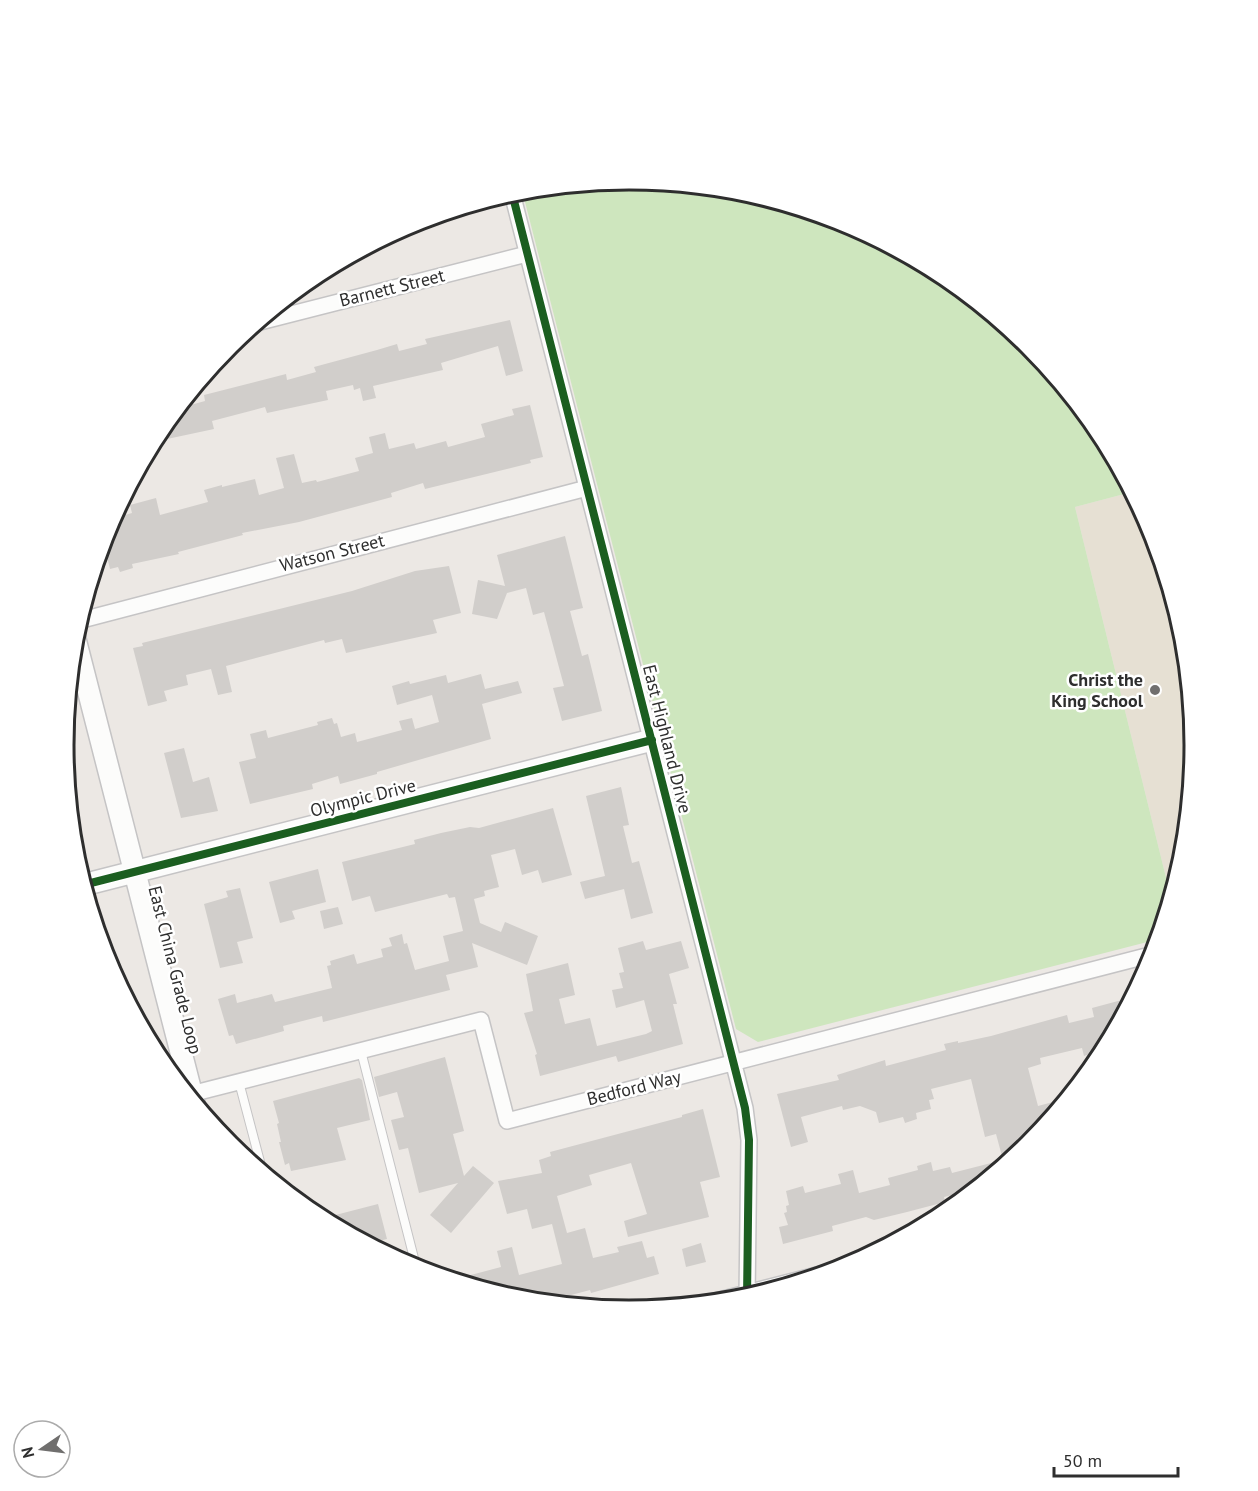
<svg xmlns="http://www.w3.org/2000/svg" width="1258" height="1491" font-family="'PT Sans',sans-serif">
<rect width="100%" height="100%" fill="#ece8e4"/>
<!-- education -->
<path fill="#e6e0d3" d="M1132,492L1152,529L1184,635L1195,745L1184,856L1171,898L1075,507Z"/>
<!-- green -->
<path fill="#cee6be" d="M629,180L740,190L846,223L944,275L1029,346L1100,431L1132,492L1075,507L1171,898L1159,939L758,1042L736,1029L522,190Z"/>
<!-- building -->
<path fill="#d1cecb" d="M510,320L523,371L506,376L498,346L441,363L443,370L373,386L376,398L363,401L360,388L354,390L353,385L326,391L328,400L267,413L265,407L212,421L214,429L153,442L176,409L205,401L204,395L286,374L287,380L316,372L314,367L377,350L397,344L399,351L427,344L425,339Z
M530,405L543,457L530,460L531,463L425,489L423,483L391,493L392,497L299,522L242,533L243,535L178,552L179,554L132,564L133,568L120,572L118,567L110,569L103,540L106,529L111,519L132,513L130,505L156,498L160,515L208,502L204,490L222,485V487L255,479L259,495L284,488L276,458L294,454L302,483L316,480L317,482L359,471L355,458L373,453L369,437L385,433L389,449L414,443L416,449L446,441L448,447L485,437L481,424L514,415L512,409Z
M565,536L583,608L570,611L582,656L588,654L602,711L562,721L553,688L564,686L544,612L533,615L526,588L507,593L497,619L472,614L478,580L505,586L497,555Z
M449,566L461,613L433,620L437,633L346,653L342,639L325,643L324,640L226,666L232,692L218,695L211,669L186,675L188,685L164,691L167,701L148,706L133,648L143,646L142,643L352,591L415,571Z
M481,674L485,689L518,681L522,693L482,704L491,739L377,772V774L340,784L338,776L312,784L313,789L250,804L239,762L256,758L250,734L266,730L268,738L318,725L317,722L332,718L334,724L337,723L341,737L355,733L357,742L402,730L399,721L412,718L415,729L439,722L432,695L397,705L392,686L409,681L410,684L446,675L448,683Z
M184,748L193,782L209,777L218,811L181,818L164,753Z
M621,787L629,825L623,826L632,863L639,861L653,913L631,919L624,889L585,899L580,882L605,876L586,796Z
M553,808L572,875L542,883L538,870L522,875L515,849L491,855L499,887L484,891L485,896L474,899L480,923L501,932L505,922L538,936L527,965L472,943L478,967L446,975L450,990L323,1022L322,1016L283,1026L284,1031L236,1044L233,1035L229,1036L218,999L235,994L237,1003L272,994L275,1002L332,988L327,966L331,965L330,961L354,954L357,964L383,957L381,949L392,946L389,938L402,934L404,944L407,943L415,970L449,961L443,936L463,931L455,897L449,898L447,894L375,912L370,896L352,901L342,862L415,844L414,840L441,833L470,827L479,828Z
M318,869L326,902L292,911L295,919L280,923L269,882Z
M240,888L253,938L237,942L243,963L220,968L204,904L228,897L226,891Z
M338,907L343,924L324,929L320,911Z
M643,941L646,950L681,941L689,968L669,974L677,1004H673L683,1044L618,1062L616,1056L540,1076L535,1055L537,1054L524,1013L533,1011L526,974L568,963L575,995L559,999L565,1024L590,1018L597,1046L646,1034L652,1031L644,1000L616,1008L612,990L623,988L619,973L624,972L618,948Z
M1133,997L1096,1065L1093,1053L1084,1056L1082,1048L1040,1058L1041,1064L1028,1068L1038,1106L1068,1098L1029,1146L969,1195L968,1191L944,1197L945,1202L907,1212L874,1220L866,1217L832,1226L833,1231L783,1244L779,1227L788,1225L784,1213L787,1212L786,1206L789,1205L786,1191L803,1186L805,1193L841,1184L838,1174L853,1170L859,1193L890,1185L888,1178L918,1170L917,1166L931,1162L933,1171L950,1167L952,1173L1003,1160L996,1134L985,1137L971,1079L931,1089L934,1099L929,1100L931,1109L916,1113L917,1119L905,1123L903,1117L879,1123L876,1112L860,1106L843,1110L842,1106L801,1117L808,1142L791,1147L777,1094L839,1080L837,1075L885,1060L886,1066L946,1050L944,1044L958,1041V1043L991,1036L1067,1015L1069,1023L1094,1017L1092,1008Z
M445,1057L464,1131L453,1134L464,1176L473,1166L494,1183L451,1233L430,1215L458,1183L419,1193L408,1148L399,1150L391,1120L404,1117L397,1092L379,1097L374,1077Z
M359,1078L362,1080L370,1120L337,1128L346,1160L291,1171L289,1163L285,1165L279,1142H281L277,1124L279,1123L273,1101Z
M703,1109L720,1177L700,1182L709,1217L628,1237L624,1221L647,1214L631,1163L589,1175L592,1185L557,1196L567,1233L585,1228L593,1258L619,1252L617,1247L642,1241L647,1258L654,1256L659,1274L591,1293L590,1290L541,1303L518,1301L452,1280L501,1267L497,1251L512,1247L519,1275L562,1264L552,1224L532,1229L527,1209L507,1214L498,1181L542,1173L539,1160L551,1156L550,1152L682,1117V1115Z
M378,1204L387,1239L367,1244L320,1219Z
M701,1243L706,1262L686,1267L682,1249Z"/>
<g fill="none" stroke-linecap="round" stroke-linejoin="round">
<defs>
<path id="lane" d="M361,1051L417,1270
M239,1082L263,1173"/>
<path id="street" d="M512,193L745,1108L749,1140L747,1298
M256,323L527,254
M78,621L587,488
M187,1095L481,1020L507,1121L1154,954
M704,1304L848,1267"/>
<path id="secondary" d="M74,635L194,1103
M83,885L652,740"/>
</defs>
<!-- lane casing -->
<use href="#lane" stroke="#c5c4c5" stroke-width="10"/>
<!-- street casing -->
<use href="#street" stroke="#c5c4c5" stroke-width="18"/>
<!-- secondary casing -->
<use href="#secondary" stroke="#c5c4c5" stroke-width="24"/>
<!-- lane -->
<use href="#lane" stroke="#fcfcfb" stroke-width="8"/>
<!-- street -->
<use href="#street" stroke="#fcfcfb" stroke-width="15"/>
<!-- secondary -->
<use href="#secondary" stroke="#fcfcfb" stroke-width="21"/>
<defs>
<path id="cycleway" d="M512,193L745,1108L749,1140L747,1298
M83,885L652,740"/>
</defs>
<!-- cycleway casing -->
<use href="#cycleway" stroke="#fff" stroke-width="11"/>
<!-- cycleway -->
<use href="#cycleway" stroke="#1b5e20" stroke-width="8"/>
</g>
<!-- markers -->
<circle fill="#706f6e" stroke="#fff" stroke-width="2" cx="1155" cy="690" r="6"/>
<g text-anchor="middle" stroke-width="5" stroke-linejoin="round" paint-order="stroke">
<!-- street labels -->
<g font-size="18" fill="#2e2e2e" stroke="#fff">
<text transform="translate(392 288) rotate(-14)" y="6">Barnett Street</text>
<text transform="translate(332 553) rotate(-14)" y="6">Watson Street</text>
<text transform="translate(667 739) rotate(76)" y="6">East Highland Drive</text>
<text transform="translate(363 798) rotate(-14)" y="6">Olympic Drive</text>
<text transform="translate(175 970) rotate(76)" y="6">East China Grade Loop</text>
<text transform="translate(634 1088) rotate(-14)" y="6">Bedford Way</text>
</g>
<!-- poi labels -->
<g font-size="18" font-weight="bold" fill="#2e2e2e" stroke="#fff" text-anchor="end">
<text x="1143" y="686">Christ the<tspan x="1143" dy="21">King School</tspan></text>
</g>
</g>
<!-- crop -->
<path d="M0 0H1258V1491H0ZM74 745a555 555 0 1 1 1110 0a555 555 0 1 1-1110 0Z" fill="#fff" fill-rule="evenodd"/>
<path fill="none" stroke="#2e2e2e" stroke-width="3" d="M74 745a555 555 0 1 1 1110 0a555 555 0 1 1-1110 0Z"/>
<!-- north arrow -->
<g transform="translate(42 1449) rotate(256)"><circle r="28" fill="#ffffff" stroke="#ababab" stroke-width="1.5"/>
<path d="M0-4.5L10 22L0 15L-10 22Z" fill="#706f6e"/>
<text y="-9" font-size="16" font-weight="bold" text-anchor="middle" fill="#2e2e2e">N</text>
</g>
<!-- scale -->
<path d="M1054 1467v9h124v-9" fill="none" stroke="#2e2e2e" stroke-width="3"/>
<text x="1063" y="1467" font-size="18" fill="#2e2e2e" stroke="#ffffff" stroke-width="4.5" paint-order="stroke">50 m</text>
</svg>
